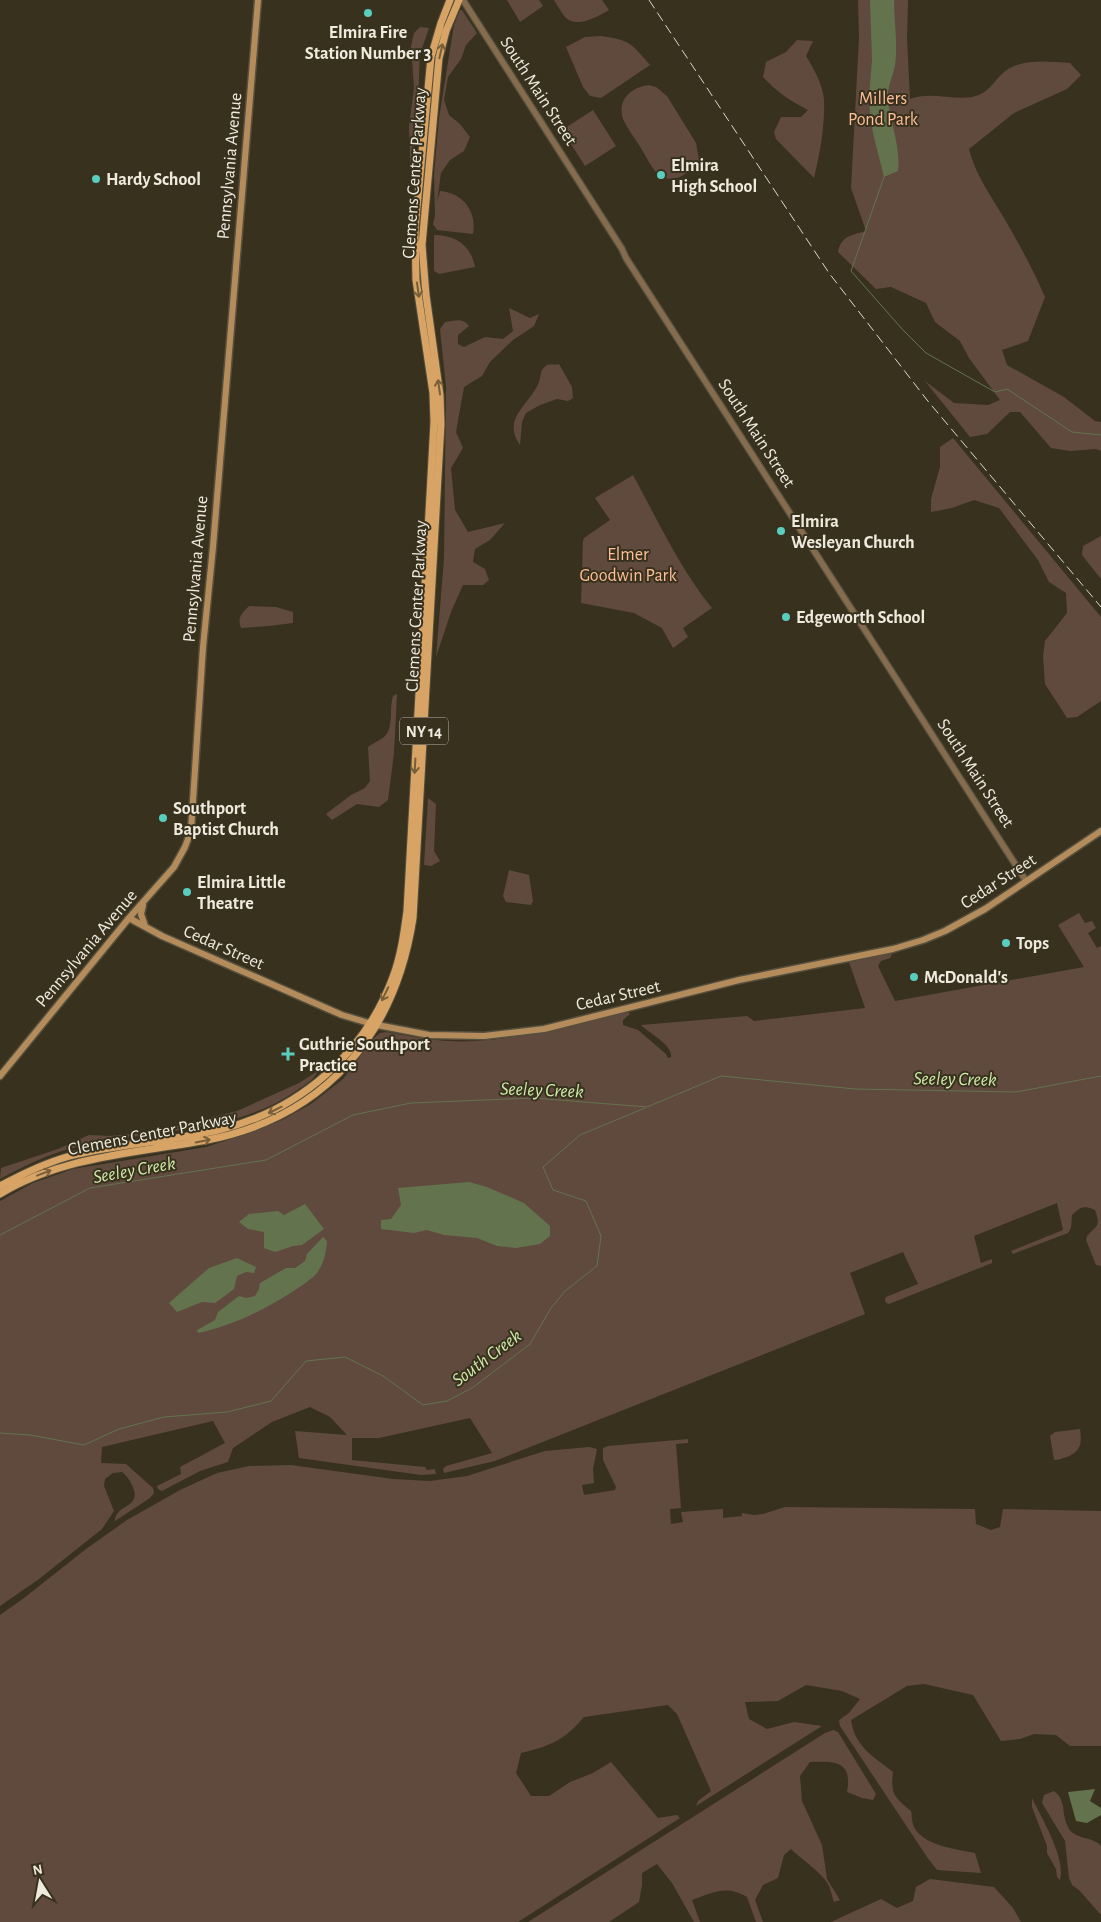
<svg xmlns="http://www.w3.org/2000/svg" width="1101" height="1922" font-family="'Alegreya Sans',sans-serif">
<rect width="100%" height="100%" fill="#38311e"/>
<!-- green -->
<path fill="#604a3d" d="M507,0H539L543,6L520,22Z
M554,0H602L609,10C597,17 576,29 565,17C561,12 557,5 554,0Z
M858,0H908L907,38L910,99C932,90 957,103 979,95C991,90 998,75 1008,69C1027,58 1050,62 1070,63L1081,75L1067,89L1014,113L969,149C975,174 991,196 1004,218C1019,244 1033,269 1045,297L1028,341L1002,350L1007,365L1064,397L1095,421L1101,422V451L1096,449L1070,451L1051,448L1020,412H1010L987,434L970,437L925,381L954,403L988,405L1000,400L969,358L960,341L935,322L926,303L891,287L876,289L838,252C841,236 852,235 866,231L851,188L859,38Z
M460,10H462L477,33L466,45L461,59L448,77L444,100L449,115L460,124L470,137L464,151L450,160L441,173L437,202L440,191C463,193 477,211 473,234L437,230L433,224L435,216L434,175L439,118L454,25Z
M420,27L429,28L420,54L418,101L411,177L409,126L414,88L411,46L414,33Z
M601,36C630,40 631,43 650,65L601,98L590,96L583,87L566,47L585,37Z
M797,40L813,41L806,56C814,69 823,85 824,100C825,126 820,153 814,178L776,139L774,132L781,117H801L808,110C789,100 778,93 763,77L766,62L786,52Z
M649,85L656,87L667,96L696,143L699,160C690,174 670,188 655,171C649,163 644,153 639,145C634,137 627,128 623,119C617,100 631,87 649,85Z
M593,110L616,146L585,166L562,130Z
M434,235C455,235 471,245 475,267L439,274L434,271Z
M509,308L530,318L539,314L534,326L513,340L490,362L482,376L464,387L456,432L463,448L451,468L455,510L468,532L505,523L490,540L475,549L473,562L485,569L489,580L483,585H463L451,612L436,657L444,559L446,387L440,329L445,322C454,321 463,317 469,326L458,335V344L464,347L485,337L503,339L513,331Z
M559,364L572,387L573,398L568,401L557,399L540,405L526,413L522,422L520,445C501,418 530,405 539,382C541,376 540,369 547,365C550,364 556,365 559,364Z
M953,438L1101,617V701L1077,717L1067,718L1045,684L1043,656L1045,641L1067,613L1066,593L1049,582L1038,560L999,508L974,500L952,508L931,512V499L940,467V447Z
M633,475C657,519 680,569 712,608L683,628L688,637L673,648L662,628L634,613L581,603L583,541L584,538L610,520L595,498Z
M1101,536V579L1082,555L1083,546Z
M249,606L276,607L293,612V623L269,626L241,628C237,617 242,613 249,606Z
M397,694L394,753L388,800L379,807L357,804L332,820L326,814L351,795L365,788L370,781L368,747C373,743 381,740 385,736C394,727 389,708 393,696Z
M428,798L436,804L434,851L440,861L431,866L424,865Z
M509,870L529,875L533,901L531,905L506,902L503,896Z
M1079,913L1085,923L1092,921L1096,928L1088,933L1097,948L1101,946V1266L1096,1265L1086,1240L1087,1236C1097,1225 1101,1227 1095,1210C1085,1205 1080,1207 1072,1215L1071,1228L1068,1233L1013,1254L1011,1251L1063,1230L1057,1203L974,1236L981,1263L992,1259V1263L889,1304L886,1303L885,1299L886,1297L918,1284L903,1252L850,1273L865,1314L495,1461L444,1473L443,1469L446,1466L492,1453L470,1418L379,1438H352V1460L425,1467L427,1470L435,1469L436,1474L421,1475L299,1458L295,1431L347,1435L330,1417L310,1407L272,1422L233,1448L228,1462L200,1471L162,1491L158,1489L157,1486L181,1474L180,1467L225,1443L213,1421L102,1447L101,1463L126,1464L153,1488L154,1493L150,1498L115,1521C116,1503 143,1509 132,1485C129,1479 127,1476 122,1472L113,1473L105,1479L104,1486L114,1511L102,1529L39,1579L0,1606V1201L33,1183L73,1169L206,1147L249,1133L282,1120L311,1104L343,1079L374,1038L380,1033L386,1032C416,1038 447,1043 478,1041C529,1037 578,1023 628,1012L630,1014L623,1020V1025L638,1030L666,1054L668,1058L671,1057C673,1045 650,1034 641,1025L747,1016L754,1021L865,1008L849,962L890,953L892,955L890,958L881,961L878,966L895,1001L1084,967L1058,925Z
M318,1071C313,1081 304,1085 296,1091C227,1138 140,1128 62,1151C41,1158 20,1168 0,1179L1,1168L58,1149L89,1135L110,1136L156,1131L237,1111L299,1083Z
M1080,1429C1082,1444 1081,1451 1067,1457C1062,1458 1059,1460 1054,1460L1050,1436L1055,1432Z
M688,1439V1443L676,1444L681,1508L670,1509L671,1524L683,1522L681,1512L723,1509V1518L742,1516V1513L754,1515L763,1514L785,1507L975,1509L976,1524L991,1530L1000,1527L1003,1509L1101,1511V1746H1070L1056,1735L1034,1734L1020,1739L1001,1741L973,1695L924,1684L907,1686L851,1720C855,1747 873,1756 893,1772C890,1794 895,1798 911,1811C912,1816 912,1823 914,1827C924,1846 956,1849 975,1853L981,1873L937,1870L927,1857L840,1726L839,1720L849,1713L860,1699L842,1691L806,1685L778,1701L745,1702L749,1719L767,1729L794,1722L822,1726L696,1806L698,1801L711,1791L677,1714L668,1705L584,1717C565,1740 550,1746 521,1753L516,1773L531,1796H549L570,1782L593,1773L611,1762L658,1818L677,1815L680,1818L518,1922H0V1615L24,1598L86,1549L127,1520L180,1490L217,1473L249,1466L291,1465L393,1479L430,1481L467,1476L545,1451L589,1447L597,1449L593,1469L594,1483L582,1485L584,1495L615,1490L616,1487L603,1460V1448L608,1446Z
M833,1730L838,1732L876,1794L873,1800L862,1798L847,1792C853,1760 834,1761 810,1762L800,1776L802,1801L822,1845L827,1879L840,1900L834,1902C832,1897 831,1891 829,1886C823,1873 801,1859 791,1849L784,1855L778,1878L763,1885L755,1900L763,1922H756L747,1897C726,1885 714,1892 692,1900L700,1922H694L672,1883L657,1864L642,1873V1885L639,1902L609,1922H528L825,1733Z
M1054,1791C1067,1801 1061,1814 1068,1827C1074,1840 1093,1836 1101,1846V1915L1079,1890L1072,1885L1069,1878L1065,1841L1042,1803L1044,1795Z
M1032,1798C1042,1819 1066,1858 1060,1880L1057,1877L1056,1869L1047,1853V1846L1032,1807Z
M930,1879L994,1887L1013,1908L1021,1922H831L881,1899L897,1908L913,1901L916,1887Z"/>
<!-- water -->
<path fill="#63734e" d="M870,0H894C894,21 898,44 895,65C893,77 887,86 888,99C890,123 901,147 898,171L884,177L873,133L870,113L869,97L872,60Z
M469,1182L487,1187L524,1203L550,1226V1236L540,1244L516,1248L497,1246L477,1238L444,1235L427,1230L414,1233L381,1229V1220L391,1219L401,1205L398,1188Z
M305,1204L324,1229L302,1245L293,1246L275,1252L264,1248V1232L248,1229L239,1222L249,1214L278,1211L284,1215Z
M323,1237L327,1241C326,1253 324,1263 317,1273C310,1281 298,1288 289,1294C260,1312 231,1326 198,1333L197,1330L215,1320L218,1312L239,1296L246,1298L255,1296L259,1289L260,1283L286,1268H295L305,1261L307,1254Z
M237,1258L256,1267L254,1273L246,1272L237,1276L234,1289L215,1303L202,1302L177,1312L169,1303L209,1268Z
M1095,1789L1090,1801L1101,1808V1815L1087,1823L1076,1821L1068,1792Z"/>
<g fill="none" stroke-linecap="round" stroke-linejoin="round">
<!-- stream -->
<path stroke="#63734e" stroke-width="1" d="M884,177L851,271L903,330L926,353L995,392L1007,389L1072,432L1101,435
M0,1235L90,1188L266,1160L353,1115L411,1103L534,1098L647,1107L721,1076L855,1089L1016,1092L1101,1076
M0,1433L30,1435L84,1445L119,1429L164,1417L227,1412L271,1401L306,1361L345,1357L383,1376L423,1405L447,1401L472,1388L530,1344L551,1308L565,1291L597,1266L601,1236L586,1201L553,1190L543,1167L580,1135L645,1108"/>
<defs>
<path id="tertiary" d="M463,0L622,249L626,258L1026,881"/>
<path id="secondary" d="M143,905L141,914L145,926
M129,918L162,936L342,1015L372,1024L429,1035L484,1036L544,1029L739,980L893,949L923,940L945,931L985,909L1101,831
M0,1076L129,918L174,867L185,847L191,831L203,647L213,547L258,0"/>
<path id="primary" d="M0,1186C22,1174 45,1163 70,1156C119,1143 172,1142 222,1129C300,1110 365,1053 393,977C401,956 404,933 407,911L434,422L433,393L416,280L415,229L431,57L441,23L450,0
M0,1194C63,1156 137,1153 207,1140C325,1117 395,1035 413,918L441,424L440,395L426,295L422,245L439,58L446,31L459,0"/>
</defs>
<!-- tertiary casing -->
<use href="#tertiary" stroke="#554f3d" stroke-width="8"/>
<!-- secondary casing -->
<use href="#secondary" stroke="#554f3d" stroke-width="9"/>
<!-- primary casing -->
<use href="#primary" stroke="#554f3d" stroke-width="9"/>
<!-- tertiary -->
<use href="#tertiary" stroke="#856c4e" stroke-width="5.5"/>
<!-- secondary -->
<use href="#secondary" stroke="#b48c5c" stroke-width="6"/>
<!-- primary -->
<use href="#primary" stroke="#d8a465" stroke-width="7"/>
<!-- rail -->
<path stroke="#dcd7ca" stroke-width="1" stroke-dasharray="10 5" stroke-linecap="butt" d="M649,0L829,273L927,400L1101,607"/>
</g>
<!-- one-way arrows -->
<defs><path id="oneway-shaft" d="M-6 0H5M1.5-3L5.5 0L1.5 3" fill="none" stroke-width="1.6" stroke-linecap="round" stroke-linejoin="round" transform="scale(1.25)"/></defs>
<g stroke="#785f3a">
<use href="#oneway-shaft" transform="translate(441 51) rotate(-77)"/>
<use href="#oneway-shaft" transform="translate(418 290) rotate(82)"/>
<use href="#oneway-shaft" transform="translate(439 387) rotate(-98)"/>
<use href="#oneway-shaft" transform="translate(415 766) rotate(93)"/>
<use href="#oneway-shaft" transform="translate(385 994) rotate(116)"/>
<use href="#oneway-shaft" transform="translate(275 1110) rotate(154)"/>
<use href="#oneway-shaft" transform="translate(203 1141) rotate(-11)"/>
<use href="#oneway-shaft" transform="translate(44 1173) rotate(-21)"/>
</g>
<!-- markers -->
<g fill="#59cebf" stroke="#38311e" stroke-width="2">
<circle cx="368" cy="13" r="5"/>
<circle cx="661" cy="175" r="5"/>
<circle cx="96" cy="179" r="5"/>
<circle cx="781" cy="531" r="5"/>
<circle cx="786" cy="617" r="5"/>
<circle cx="163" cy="818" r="5"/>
<circle cx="187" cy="892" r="5"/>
<circle cx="1006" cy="943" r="5"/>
<circle cx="914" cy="977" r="5"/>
<path d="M285.5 1046.5h5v5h5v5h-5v5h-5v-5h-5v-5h5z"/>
</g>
<g text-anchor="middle" stroke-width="4" stroke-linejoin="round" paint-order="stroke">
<!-- shield labels -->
<rect fill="#38311e" stroke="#b8b2a4" stroke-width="1" x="400" y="717.5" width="48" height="27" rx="4"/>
<g font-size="16" font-weight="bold" fill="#efeade">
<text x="424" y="737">NY 14</text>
</g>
<!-- poi labels -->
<g font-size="18" font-weight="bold" fill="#efeade" stroke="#38311e" text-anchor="start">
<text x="368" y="38" text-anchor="middle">Elmira Fire<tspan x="368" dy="21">Station Number 3</tspan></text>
<text x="671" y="171">Elmira<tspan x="671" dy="21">High School</tspan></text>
<text x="106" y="185">Hardy School</text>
<text x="791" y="527">Elmira<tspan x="791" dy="21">Wesleyan Church</tspan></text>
<text x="796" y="623">Edgeworth School</text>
<text x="173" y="814">Southport<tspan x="173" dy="21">Baptist Church</tspan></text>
<text x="197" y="888">Elmira Little<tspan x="197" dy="21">Theatre</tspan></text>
<text x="1016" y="949">Tops</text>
<text x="924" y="983">McDonald's</text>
<text x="299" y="1050">Guthrie Southport<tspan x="299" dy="21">Practice</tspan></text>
</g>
<!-- street labels -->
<g font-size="18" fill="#efeade" stroke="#38311e">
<text transform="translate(539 91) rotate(57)" y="6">South Main Street</text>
<text transform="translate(229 166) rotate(-85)" y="6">Pennsylvania Avenue</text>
<text transform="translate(414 173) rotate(-86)" y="6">Clemens Center Parkway</text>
<text transform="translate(757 433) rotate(57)" y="6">South Main Street</text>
<text transform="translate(195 569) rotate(-85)" y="6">Pennsylvania Avenue</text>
<text transform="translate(416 606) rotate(-87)" y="6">Clemens Center Parkway</text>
<text transform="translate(976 773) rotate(57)" y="6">South Main Street</text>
<text transform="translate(998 881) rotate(-33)" y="6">Cedar Street</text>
<text transform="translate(224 947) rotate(24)" y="6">Cedar Street</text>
<text transform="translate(86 948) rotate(-50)" y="6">Pennsylvania Avenue</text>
<text transform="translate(618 995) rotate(-13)" y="6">Cedar Street</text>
<text transform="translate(152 1133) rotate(-11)" y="6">Clemens Center Parkway</text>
</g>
<!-- park labels -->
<g font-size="18" fill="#fdbe98" stroke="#38311e">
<text x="883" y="104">Millers<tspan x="883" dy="21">Pond Park</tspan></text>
<text x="628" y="560">Elmer<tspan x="628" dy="21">Goodwin Park</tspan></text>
</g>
<!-- water labels -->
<g font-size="19" font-style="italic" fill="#ceeaaa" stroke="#38311e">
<text transform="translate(955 1078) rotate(1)" y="7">Seeley Creek</text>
<text transform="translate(542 1089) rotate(2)" y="7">Seeley Creek</text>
<text transform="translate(134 1169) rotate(-10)" y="7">Seeley Creek</text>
<text transform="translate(486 1357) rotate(-37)" y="7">South Creek</text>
</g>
</g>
<!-- north arrow -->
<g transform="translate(40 1882) rotate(349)" stroke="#38311e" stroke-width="4" paint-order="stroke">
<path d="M0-4L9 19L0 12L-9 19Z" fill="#efeade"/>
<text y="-8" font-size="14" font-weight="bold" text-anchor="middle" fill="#efeade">N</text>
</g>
</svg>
